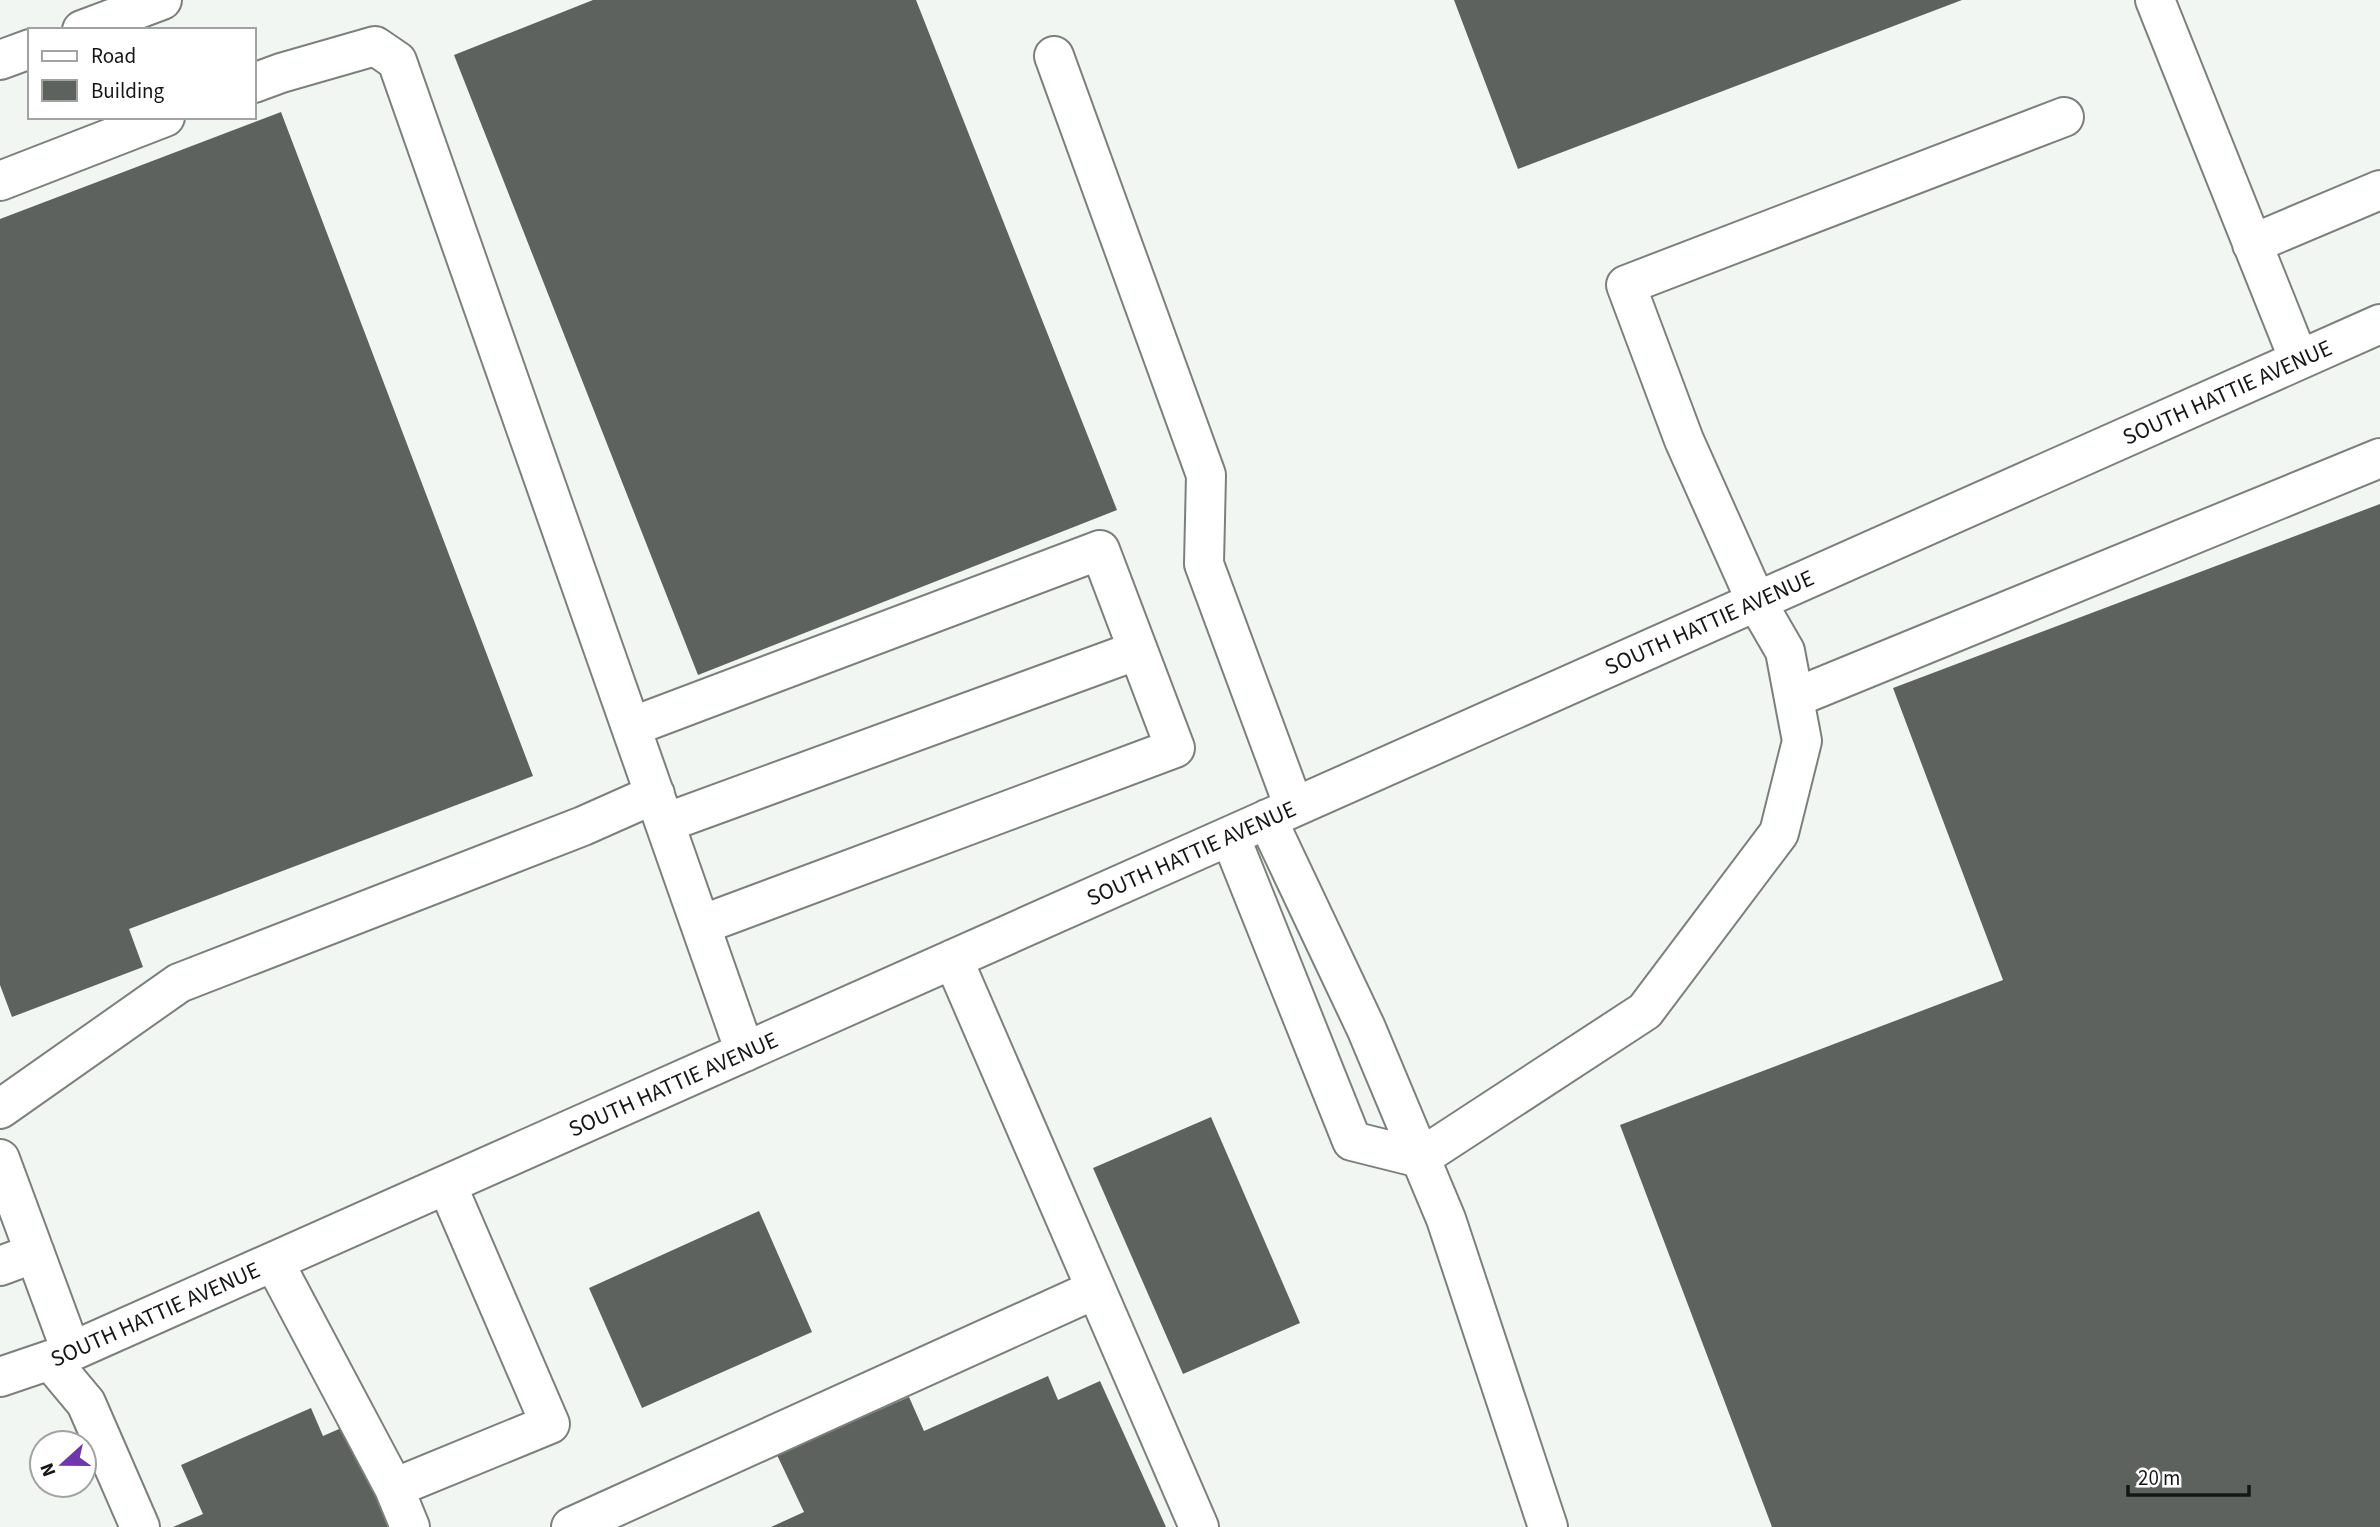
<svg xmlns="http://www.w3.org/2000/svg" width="2380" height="1527" font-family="'Source Sans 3',sans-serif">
<rect width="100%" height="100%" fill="#f2f6f3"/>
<!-- building -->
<path fill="#5e625f" d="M593,0H916L1117,510L698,675L454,55Z
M1454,0H1962L1518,169Z
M281,112L533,776L129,929L143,967L12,1017L0,985V219Z
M2380,504V1527H1772L1620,1125L2003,980L1893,688Z
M1211,1117L1300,1323L1183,1374L1093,1168Z
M759,1211L812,1332L642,1408L589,1288Z
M1048,1376L1058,1400L1100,1381L1166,1527H771L804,1512L777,1455L909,1397L924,1431Z
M311,1408L323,1436L355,1422L401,1527H173L203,1514L181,1465Z"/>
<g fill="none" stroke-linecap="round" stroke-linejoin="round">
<defs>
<path id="minor" d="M2155,0L2299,360
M82,30L162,0
M1054,56L1206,475L1204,564L1294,807
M0,60L30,49
M254,83L281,73L375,46L397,61L745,1052
M0,181L165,117
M2252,244L2380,190
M1794,698L2380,458
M631,727L1100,550L1175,748L701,925
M1267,819L1366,1028L1446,1219L1548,1527
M665,823L1138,650
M1230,836L1352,1141L1420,1158L1645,1011L1779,833L1802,741L1785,651L1756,601L1684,440L1626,285L2064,117
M953,959L1199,1527
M0,1109L179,983L583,826L655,794
M0,1159L71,1351
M274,1262L394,1488L410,1527
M0,1266L35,1253
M50,1360L86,1403L140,1527
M0,1377L59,1357L2380,324
M394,1488L550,1424L447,1185
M571,1527L1096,1289"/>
</defs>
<!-- minor casing -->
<use href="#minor" stroke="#7c807d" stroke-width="42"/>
<!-- minor -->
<use href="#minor" stroke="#fff" stroke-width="38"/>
</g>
<g text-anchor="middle" stroke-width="7" stroke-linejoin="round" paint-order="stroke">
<!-- street labels -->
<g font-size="23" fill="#151716" stroke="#fff">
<text transform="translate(2227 392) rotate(-24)" y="8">SOUTH HATTIE AVENUE</text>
<text transform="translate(1709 622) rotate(-24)" y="8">SOUTH HATTIE AVENUE</text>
<text transform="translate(1191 853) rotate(-24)" y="8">SOUTH HATTIE AVENUE</text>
<text transform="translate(673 1084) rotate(-24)" y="8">SOUTH HATTIE AVENUE</text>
<text transform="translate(155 1314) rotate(-24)" y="8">SOUTH HATTIE AVENUE</text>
</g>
</g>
<!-- legend -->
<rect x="28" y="28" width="228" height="91" fill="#ffffff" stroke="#a1a2a2" stroke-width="2"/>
<rect x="42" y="51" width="35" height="10" fill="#ffffff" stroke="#a1a2a2" stroke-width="2"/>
<text x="91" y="63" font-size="21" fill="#151716">Road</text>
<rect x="42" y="80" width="35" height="21" fill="#5e625f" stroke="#a1a2a2" stroke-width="2"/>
<text x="91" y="98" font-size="21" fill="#151716">Building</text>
<!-- north arrow -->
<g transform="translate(63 1464) rotate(249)"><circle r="33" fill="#ffffff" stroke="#a1a2a2" stroke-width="2"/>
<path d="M0-5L12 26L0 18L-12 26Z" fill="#7037ad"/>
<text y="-10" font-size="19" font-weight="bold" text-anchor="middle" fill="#151716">N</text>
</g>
<!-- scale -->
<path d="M2128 1485v10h121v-10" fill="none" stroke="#151716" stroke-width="3.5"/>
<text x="2138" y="1485" font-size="21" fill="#151716" stroke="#ffffff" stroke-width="5" paint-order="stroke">20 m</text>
</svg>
